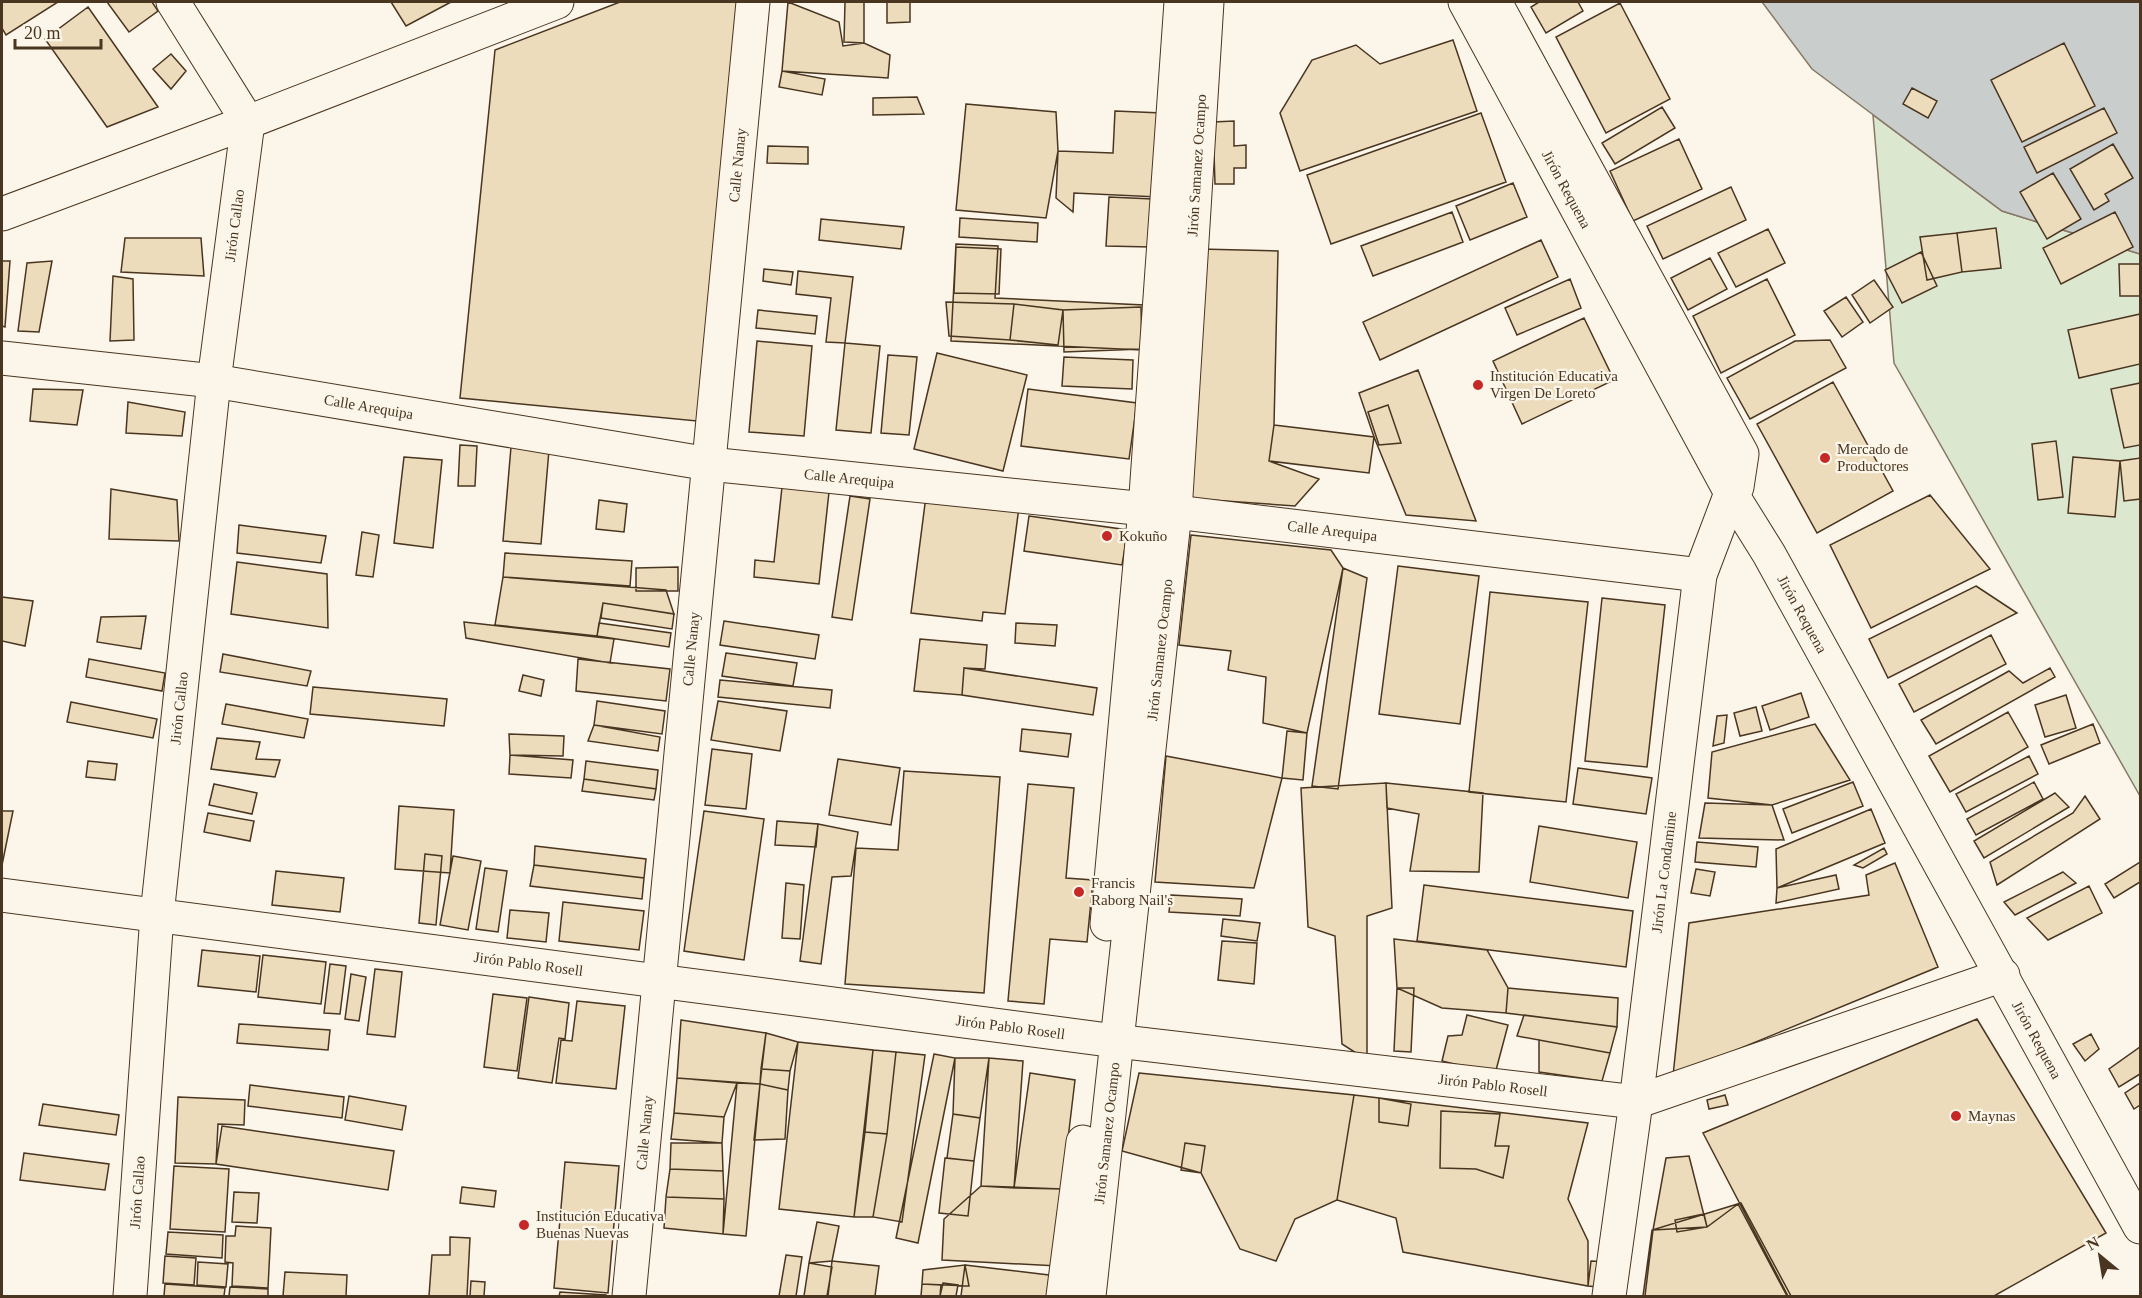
<svg xmlns="http://www.w3.org/2000/svg" width="2142" height="1298" font-family="Georgia,serif">
<rect width="100%" height="100%" fill="#fbf6e9"/>
<!-- green -->
<path fill="#dce7d0" stroke="#887966" stroke-width="1.5" d="M1873,115L2002,211L2140,254V796L1894,363Z"/>
<!-- water -->
<path fill="#c9cecd" stroke="#887966" stroke-width="1.5" d="M1762,2H2140V254L2002,211L1812,69Z"/>
<!-- building -->
<path fill="#ecdcbc" stroke="#4a3520" stroke-width="1.5" d="M2,2H58L6,35L2,28Z
M107,2H152L158,11L129,32Z
M391,2H451L406,26Z
M620,2H739L697,421L460,398L495,50Z
M788,2L839,22L843,46L864,43L890,55L888,78L782,71Z
M845,2H864V43L844,42Z
M887,2H910V22L887,23Z
M1539,2H1578L1583,11L1546,33L1531,7Z
M1620,3L1670,99L1606,133L1556,37Z
M88,7L158,107L107,127L45,39Z
M1453,40L1477,111L1300,171L1280,113L1312,60L1356,45L1380,64Z
M2064,43L2095,106L2022,142L1991,80Z
M171,54L186,71L171,89L153,69Z
M782,71L825,79L822,95L779,87Z
M1912,88L1937,101L1928,118L1903,104Z
M917,97L924,114L873,115V98Z
M966,104L1056,112L1058,151L1046,218L956,210Z
M1662,107L1675,128L1615,164L1602,143Z
M2104,108L2117,133L2037,173L2024,147Z
M1115,111L1162,113L1158,197L1074,193L1073,212L1056,198L1058,151L1113,153Z
M1481,113L1506,182L1331,244L1307,175Z
M1234,121V146L1246,145V168H1234V184H1215L1213,122Z
M1679,139L1702,189L1633,221L1610,171Z
M2113,144L2133,178L2105,194L2109,201L2094,210L2070,169Z
M768,146L808,147V164L767,163Z
M2053,173L2081,219L2047,239L2020,192Z
M1513,183L1527,217L1470,240L1456,206Z
M1731,187L1746,220L1663,259L1647,226Z
M1109,197L1153,199L1151,247L1106,246Z
M1452,212L1463,242L1373,276L1361,246Z
M2115,212L2133,247L2061,284L2043,248Z
M960,218L1038,223L1037,242L959,237Z
M821,219L904,227L901,249L819,240Z
M1996,228L2001,268L1962,272L1957,233Z
M1768,229L1785,263L1736,287L1718,253Z
M1957,233L1962,272L1927,280L1920,237Z
M125,238H201L204,276L121,272Z
M1541,240L1558,277L1380,360L1363,322Z
M956,244L998,246L995,298L1144,305L1141,350L951,341Z
M956,247L1001,249L999,294L954,293Z
M1200,249L1278,251L1274,425L1269,461L1319,479L1295,506L1182,498Z
M1921,252L1937,286L1902,303L1885,270Z
M1710,258L1727,289L1688,310L1671,278Z
M2,261H10L5,327L2,326Z
M52,261L39,332L18,331L27,263Z
M2119,264H2140V296H2120Z
M764,269L793,272L791,285L763,281Z
M798,271L853,277L845,343L826,342L831,298L796,294Z
M113,276L133,279L134,340L110,341Z
M1570,279L1581,308L1517,335L1505,308Z
M1767,279L1795,335L1721,373L1693,316Z
M1874,280L1893,307L1870,323L1852,295Z
M1846,297L1863,322L1842,337L1824,311Z
M946,302L1014,304L1010,340L949,336Z
M1014,304L1063,310L1058,345L1010,340Z
M1141,307L1142,349L1064,352L1063,310Z
M758,310L817,316L815,334L756,328Z
M2140,314V364L2079,378L2068,330Z
M1584,318L1614,380L1522,424L1493,361Z
M1830,340L1846,368L1750,419L1727,378L1795,341Z
M757,341L812,346L804,436L749,432Z
M845,343L880,346L871,433L836,430Z
M937,353L1027,375L1003,471L914,449Z
M888,355L917,357L909,435L881,433Z
M1064,357L1133,360L1132,389L1062,386Z
M1418,370L1476,521L1406,515L1374,437L1359,393Z
M1833,382L1893,491L1817,533L1757,424Z
M2140,383V445L2124,448L2111,389Z
M33,389L83,390L77,425L30,421Z
M1028,389L1137,403L1129,459L1021,446Z
M128,402L185,412L182,436L126,433Z
M1388,405L1401,443L1379,445L1368,412Z
M1274,425L1374,437L1369,473L1269,461Z
M2056,441L2063,497L2038,500L2032,444Z
M460,445L477,446L475,486H458Z
M511,447L549,450L541,544L503,541Z
M404,457L442,460L433,548L394,543Z
M2073,457L2120,461L2115,517L2068,513Z
M2140,458V499L2124,501L2120,461Z
M782,487L829,492L819,584L754,577L755,560L774,562Z
M111,489L177,500L179,541L109,539Z
M1930,495L1990,569L1871,628L1830,545Z
M850,496L870,499L852,620L832,617Z
M926,496L1019,507L1005,614L983,612L982,621L911,613Z
M599,500L627,504L624,532L596,529Z
M1029,516L1128,530L1122,565L1024,551Z
M239,525L326,536L321,563L237,553Z
M362,532L379,535L373,577L356,575Z
M1191,535L1331,550L1343,568L1307,733L1263,723L1266,677L1228,670L1231,651L1179,645Z
M505,553L632,561L630,586L503,577Z
M237,562L327,574L328,628L231,614Z
M1398,566L1479,576L1460,724L1379,714Z
M678,567V591H636V568Z
M1343,568L1367,578L1338,789L1312,786Z
M503,577L666,590L674,614L603,603L597,636L495,625Z
M1976,586L2017,613L1888,678L1869,639Z
M1490,592L1588,602L1566,802L1469,792Z
M2,597L33,601L25,646L2,641Z
M1602,598L1665,605L1647,767L1585,761Z
M603,603L674,614L672,629L601,618Z
M146,616L141,649L97,642L101,617Z
M724,621L819,635L815,659L720,645Z
M464,622L614,639L610,663L466,638Z
M599,623L671,633L669,647L597,636Z
M1016,623L1057,625L1055,646L1015,643Z
M1991,635L2006,664L1914,712L1899,684Z
M920,639L987,645L985,669L964,668L962,695L914,691Z
M726,653L797,663L793,686L722,676Z
M223,654L311,671L307,686L220,672Z
M89,659L165,673L162,691L86,677Z
M578,659L670,669L666,701L576,691Z
M964,668L1097,688L1093,715L962,695Z
M2050,668L2055,677L1936,744L1921,720L2009,671L2023,683Z
M523,675L544,680L541,696L519,691Z
M720,680L832,690L830,708L718,697Z
M313,687L447,699L444,726L310,714Z
M1801,693L1809,717L1770,730L1762,706Z
M2066,695L2076,728L2045,737L2035,705Z
M597,701L665,711L662,734L594,725Z
M718,701L787,711L780,751L711,740Z
M71,702L157,719L153,738L67,722Z
M226,704L308,719L304,738L222,724Z
M1756,707L1762,731L1740,736L1734,713Z
M2008,712L2028,747L1950,792L1929,756Z
M1727,715L1724,743L1713,746L1717,716Z
M1815,724L1850,780L1772,805L1708,798L1712,752Z
M2093,724L2100,743L2049,764L2041,745Z
M594,725L660,737L658,751L588,741Z
M1022,729L1071,734L1068,757L1020,751Z
M1287,731L1307,733L1303,780L1282,778Z
M509,734L564,736L563,756L510,755Z
M217,738L260,742L256,759L280,760L275,777L211,769Z
M712,749L752,754L746,809L705,805Z
M510,755L573,760L571,778L509,774Z
M1166,756L1282,778L1254,888L1155,882Z
M2029,756L2038,774L1966,812L1956,794Z
M838,759L900,768L891,825L829,815Z
M88,761L117,764L115,780L86,777Z
M586,761L658,770L656,789L584,779Z
M1578,768L1652,778L1646,814L1573,804Z
M904,771L1000,777L984,993L845,984L856,848L898,850Z
M584,779L656,789L654,800L582,791Z
M1853,782L1863,806L1792,833L1783,809Z
M2034,782L2043,799L1976,835L1967,819Z
M1386,783L1392,908L1367,916V1060L1342,1044L1335,936L1308,927L1301,788Z
M1386,783L1483,793L1479,872L1410,871L1419,814L1387,808Z
M214,784L257,793L252,814L209,805Z
M1028,784L1074,788L1066,878L1093,880L1087,942L1050,939L1044,1004L1008,1001Z
M2055,793L2069,807L1984,858L1974,841Z
M2085,796L2100,819L1997,885L1990,862L2073,813Z
M1705,803L1772,805L1784,840L1699,838Z
M399,806L454,810L450,873L395,869Z
M1871,809L1885,843L1777,888L1776,849Z
M2,811H13L2,865Z
M704,811L764,819L744,960L684,951Z
M208,813L254,821L250,841L204,832Z
M777,821L818,824L816,847L775,845Z
M818,824L858,832L851,876L832,877L821,964L800,961Z
M1539,826L1637,842L1628,898L1530,882Z
M1697,842L1758,847L1756,867L1695,862Z
M535,846L646,859L644,878L534,865Z
M1884,848L1887,854L1863,868L1854,865Z
M425,854L442,856L436,925L419,923Z
M453,856L481,861L468,930L440,925Z
M2140,862V882L2114,898L2105,884Z
M1895,863L1938,967L1673,1076L1689,923L1869,895L1866,875Z
M534,865L644,878L642,899L530,886Z
M485,868L507,871L498,932L476,929Z
M1696,869L1715,872L1710,896L1691,893Z
M276,871L344,878L340,912L272,905Z
M2063,872L2076,883L2015,915L2004,902Z
M1836,875L1839,889L1776,903L1777,888Z
M786,883L804,885L800,939L782,938Z
M1424,885L1633,911L1626,967L1417,941Z
M2089,886L2102,913L2048,940L2027,918Z
M1171,895L1242,899L1240,916L1169,912Z
M563,902L644,911L639,950L559,941Z
M510,910L549,913L546,942L507,938Z
M1223,919L1260,923L1257,941L1221,936Z
M1394,939L1487,950L1508,988L1506,1013L1442,1008L1397,988Z
M1222,941L1257,943L1254,984L1218,980Z
M202,950L260,956L256,992L198,986Z
M263,955L326,962L321,1004L258,997Z
M330,964L346,966L340,1014L324,1013Z
M375,969L402,972L395,1037L367,1034Z
M351,974L366,977L359,1021L345,1019Z
M1397,988H1414L1411,1052L1394,1051Z
M1508,988L1618,998L1617,1027L1506,1013Z
M493,994L527,998L517,1071L484,1067Z
M529,997L569,1003L565,1039L559,1038L552,1083L518,1078Z
M577,1001L625,1006L616,1089L556,1083L561,1040L572,1041Z
M1467,1015L1508,1025L1495,1074L1442,1061L1448,1036L1462,1035Z
M1524,1015L1617,1027L1610,1053L1517,1036Z
M1977,1019L2106,1233L1994,1296H1788L1703,1133Z
M681,1020L766,1033L760,1084L677,1078Z
M239,1024L330,1030L328,1050L237,1043Z
M766,1033L798,1042L790,1071L761,1069Z
M2091,1034L2099,1049L2085,1061L2073,1044Z
M1539,1040L1610,1053L1602,1081L1539,1072Z
M798,1042L873,1050L854,1217L779,1209Z
M2140,1047V1074L2119,1087L2109,1069Z
M873,1050L896,1052L887,1134L865,1132Z
M896,1052L925,1055L902,1222L873,1217L887,1134Z
M934,1054L955,1058L918,1243L896,1238Z
M955,1058H989L980,1118L953,1114Z
M989,1058L1023,1061L1014,1188L981,1186Z
M761,1069L790,1071L788,1090L760,1084Z
M1030,1073L1075,1080L1062,1189L1014,1188Z
M1139,1073L1354,1095L1337,1200L1295,1219L1276,1261L1240,1249L1201,1173L1122,1151Z
M677,1078L737,1083L724,1117L674,1113Z
M737,1083L760,1084L746,1236L723,1234Z
M2140,1083V1105L2134,1109L2125,1093Z
M760,1084L788,1090L785,1139L754,1140Z
M250,1085L344,1097L342,1118L248,1106Z
M1354,1095L1588,1123L1568,1199L1588,1241V1286L1403,1252L1396,1218L1337,1200Z
M1725,1095L1728,1105L1709,1109L1707,1100Z
M349,1096L406,1106L402,1130L345,1120Z
M178,1097L245,1100L244,1125L218,1124L216,1164L175,1163Z
M1379,1098L1411,1104L1408,1126L1379,1122Z
M43,1104L119,1115L116,1135L39,1125Z
M1441,1111L1500,1114L1495,1146H1509L1503,1178L1476,1169L1440,1168Z
M674,1113L724,1117L722,1143L671,1139Z
M953,1114L980,1118L974,1161L947,1158Z
M222,1126L394,1151L388,1190L216,1164Z
M865,1132L887,1134L873,1217H854Z
M671,1143H722L723,1171L670,1169Z
M1185,1143L1205,1146L1201,1173L1181,1170Z
M24,1153L109,1164L105,1190L20,1180Z
M1689,1156L1707,1227L1653,1230L1666,1158Z
M945,1158L974,1161L968,1216L939,1213Z
M565,1162L619,1166L608,1293L554,1288Z
M174,1166L229,1169L225,1232L170,1229Z
M670,1169L723,1171L724,1199L666,1197Z
M981,1186L1062,1189L1058,1266L942,1260L944,1219Z
M462,1187L496,1191L494,1207L460,1203Z
M234,1192L259,1193L257,1223L232,1222Z
M666,1197L724,1199L723,1234L664,1228Z
M1741,1203L1791,1296H1643L1652,1230Z
M1738,1204L1787,1296H1645L1653,1230L1707,1227Z
M1704,1214L1707,1227L1677,1232L1675,1220Z
M817,1222L839,1226L832,1261L809,1263Z
M236,1226L271,1228L268,1288L232,1286L233,1263L225,1262L226,1236H235Z
M168,1232L223,1235L222,1258L166,1254Z
M450,1237L470,1238L467,1296H429L432,1255H450Z
M786,1255L802,1257L796,1296H779Z
M165,1256L196,1258L194,1285L163,1283Z
M832,1261L879,1266L875,1296H828Z
M1591,1261L1609,1262L1598,1287L1588,1286Z
M198,1262L228,1264L226,1287L197,1285Z
M809,1263L832,1267L827,1296H804Z
M965,1265L969,1286L922,1284L923,1270Z
M965,1265L1057,1276L1055,1296H961Z
M285,1272L347,1275L346,1296H283Z
M471,1281L485,1282L484,1296H470Z
M943,1283L958,1285L956,1296H940Z
M165,1284L225,1288L224,1296H164Z
M922,1284L941,1285L940,1296H921Z
M230,1287L268,1289V1296H229Z
M560,1292L606,1295V1296H559Z"/>
<g fill="none" stroke-linecap="round" stroke-linejoin="round">
<defs>
<g id="minor">
<path d="M2,214L248,122L557,2"/>
<path id="s1" d="M2,358L214,381L709,464L1175,512L1700,575"/>
<path id="s2" d="M2,895L1116,1041L1636,1102L2003,975"/>
<path d="M1107,924L1145,509L1181,2"/>
<path id="s3" d="M130,1296L157,915L214,381L248,122L173,2"/>
<path id="s4" d="M629,1296L753,2"/>
<path d="M1063,1296L1083,1142"/>
<path id="s5" d="M1089,1296L1175,512L1207,2"/>
</g>
<g id="major">
<path id="s6" d="M1465,2L1731,493L1769,554L2140,1227"/>
<path d="M1495,2L1742,454L1737,487L1731,493L1700,575L1636,1102L1609,1296"/>
</g>
</defs>
<!-- minor casing -->
<use href="#minor" stroke="#4a3520" stroke-width="35"/>
<!-- major casing -->
<use href="#major" stroke="#4a3520" stroke-width="35"/>
<!-- minor -->
<use href="#minor" stroke="#fbf6e9" stroke-width="33"/>
<!-- major -->
<use href="#major" stroke="#fbf6e9" stroke-width="33"/>
</g>
<!-- markers -->
<g fill="#c62828" stroke="#fbf6e9" stroke-width="2">
<circle cx="1478" cy="385" r="6"/>
<circle cx="1825" cy="458" r="6"/>
<circle cx="1107" cy="536" r="6"/>
<circle cx="1079" cy="892" r="6"/>
<circle cx="1956" cy="1116" r="6"/>
<circle cx="524" cy="1225" r="6"/>
</g>
<g text-anchor="middle" stroke-width="4.5" stroke-linejoin="round" paint-order="stroke">
<!-- street labels -->
<g font-size="15" fill="#4a3520" stroke="#fbf6e9">
<text dy="5" stroke="none"><textPath href="#s4" startOffset="1136">Calle Nanay</textPath></text>
<text dy="5" stroke="none"><textPath href="#s5" startOffset="1136">Jirón Samanez Ocampo</textPath></text>
<text dy="5" stroke="none"><textPath href="#s6" startOffset="213">Jirón Requena</textPath></text>
<text dy="5" stroke="none"><textPath href="#s3" startOffset="1076">Jirón Callao</textPath></text>
<text dy="5" stroke="none"><textPath href="#s1" startOffset="370">Calle Arequipa</textPath></text>
<text dy="5" stroke="none"><textPath href="#s1" startOffset="856">Calle Arequipa</textPath></text>
<text dy="5" stroke="none"><textPath href="#s1" startOffset="1342">Calle Arequipa</textPath></text>
<text dy="5" stroke="none"><textPath href="#s6" startOffset="699">Jirón Requena</textPath></text>
<text dy="5" stroke="none"><textPath href="#s4" startOffset="650">Calle Nanay</textPath></text>
<text dy="5" stroke="none"><textPath href="#s5" startOffset="650">Jirón Samanez Ocampo</textPath></text>
<text dy="5" stroke="none"><textPath href="#s3" startOffset="590">Jirón Callao</textPath></text>
<text transform="translate(1664 872) rotate(-83)" y="5">Jirón La Condamine</text>
<text dy="5" stroke="none"><textPath href="#s2" startOffset="531">Jirón Pablo Rosell</textPath></text>
<text dy="5" stroke="none"><textPath href="#s2" startOffset="1017">Jirón Pablo Rosell</textPath></text>
<text dy="5" stroke="none"><textPath href="#s6" startOffset="1185">Jirón Requena</textPath></text>
<text dy="5" stroke="none"><textPath href="#s2" startOffset="1503">Jirón Pablo Rosell</textPath></text>
<text dy="5" stroke="none"><textPath href="#s4" startOffset="164">Calle Nanay</textPath></text>
<text dy="5" stroke="none"><textPath href="#s5" startOffset="164">Jirón Samanez Ocampo</textPath></text>
<text dy="5" stroke="none"><textPath href="#s3" startOffset="104">Jirón Callao</textPath></text>
</g>
<!-- poi labels -->
<g font-size="15" fill="#4a3520" stroke="#fbf6e9" text-anchor="start">
<text x="1490" y="381">Institución Educativa<tspan x="1490" dy="17">Virgen De Loreto</tspan></text>
<text x="1837" y="454">Mercado de<tspan x="1837" dy="17">Productores</tspan></text>
<text x="1119" y="541">Kokuño</text>
<text x="1091" y="888">Francis<tspan x="1091" dy="17">Raborg Nail's</tspan></text>
<text x="1968" y="1121">Maynas</text>
<text x="536" y="1221">Institución Educativa<tspan x="536" dy="17">Buenas Nuevas</tspan></text>
</g>
</g>
<!-- border -->
<rect width="2142" height="1298" fill="none" stroke="#4a3520" stroke-width="6"/>
<!-- north arrow -->
<g transform="translate(2100 1256) rotate(330)" stroke="#fbf6e9" stroke-width="4.5" paint-order="stroke">
<path d="M0-4.5L10 22L0 15L-10 22Z" fill="#4a3520"/>
<text y="-9" font-size="16" font-weight="bold" text-anchor="middle" fill="#4a3520">N</text>
</g>
<!-- scale -->
<path d="M15 39v9h86v-9" fill="none" stroke="#4a3520" stroke-width="3"/>
<text x="24" y="39" font-size="18" fill="#4a3520" stroke="#fbf6e9" stroke-width="4.5" paint-order="stroke">20 m</text>
</svg>
